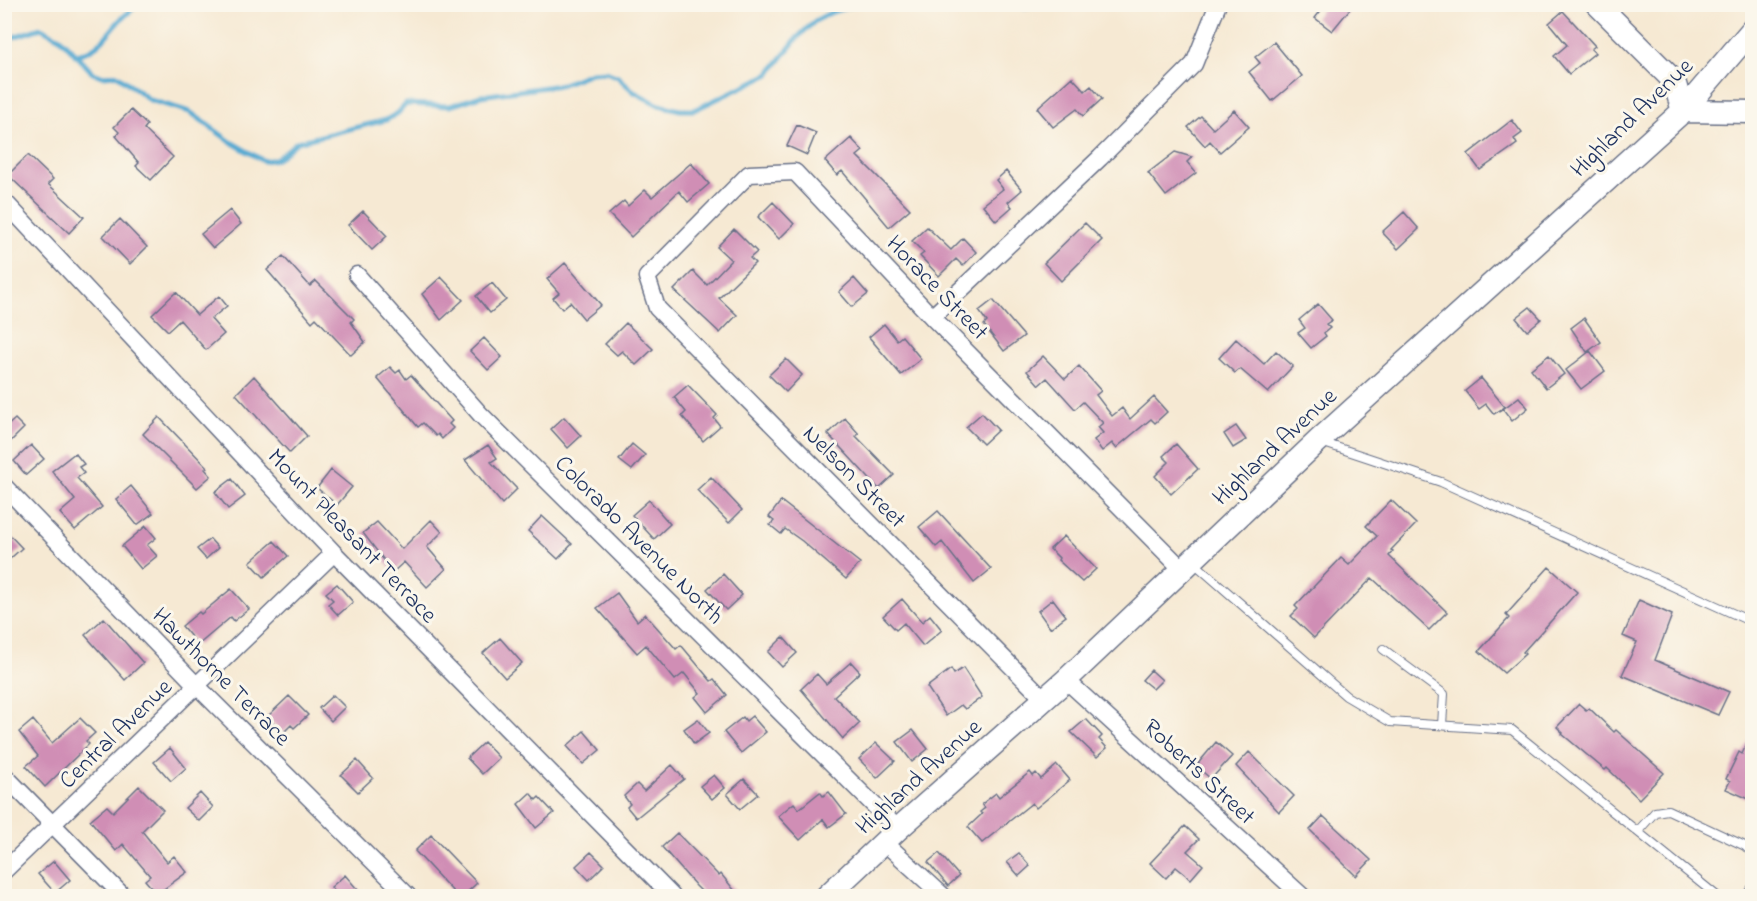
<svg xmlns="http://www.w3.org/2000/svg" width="1757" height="901" font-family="'Indie Flower',sans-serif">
<rect width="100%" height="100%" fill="#fbf7ec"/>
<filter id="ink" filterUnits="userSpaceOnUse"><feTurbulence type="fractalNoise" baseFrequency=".0167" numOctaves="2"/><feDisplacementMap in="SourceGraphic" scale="12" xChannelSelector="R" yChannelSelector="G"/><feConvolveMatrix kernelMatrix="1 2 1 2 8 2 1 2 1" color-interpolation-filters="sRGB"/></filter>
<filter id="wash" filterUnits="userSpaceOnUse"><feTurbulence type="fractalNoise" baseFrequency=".008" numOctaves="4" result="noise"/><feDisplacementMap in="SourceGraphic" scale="24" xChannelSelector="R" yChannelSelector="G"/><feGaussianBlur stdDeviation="1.35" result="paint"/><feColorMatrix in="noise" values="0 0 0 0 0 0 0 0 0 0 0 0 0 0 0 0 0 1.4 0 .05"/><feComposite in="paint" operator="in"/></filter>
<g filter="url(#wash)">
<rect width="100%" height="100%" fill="#f6e9d3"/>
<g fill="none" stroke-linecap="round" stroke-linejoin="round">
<!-- stream -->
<path stroke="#56aad2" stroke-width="5" d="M1020,4L1025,7L1038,4
M4,40L41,28L60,38L93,73L102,76L117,75L150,100L190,112L231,142L264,161L277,159L297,142L386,120L398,113L406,104L450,106L481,96L560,85L591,73L606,72L618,77L634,92L659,105L680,110H694L769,74L797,38L815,21L832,12L857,4
M75,55C98,51 105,37 119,21C125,15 132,11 137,4"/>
</g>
<g id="blocks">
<!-- building -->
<path fill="#d08eb5" d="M1326,4H1354L1332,31L1315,18Z
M1563,11L1595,46L1591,49L1595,53L1569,74L1554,56L1567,45L1549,23Z
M1274,42L1302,76L1272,101L1249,72L1260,63L1255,57Z
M1072,77L1085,91L1091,86L1102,99L1083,116L1077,109L1053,127L1037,108Z
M131,110L147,125L144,129L173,157L151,180L136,166L139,163L116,136L119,132L114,127Z
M1234,110L1249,127L1220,152L1210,141L1205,146L1188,127L1201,116L1213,129Z
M1512,120L1522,133L1514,139L1517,144L1480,170L1468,154Z
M797,125L816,133L807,155L787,146Z
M851,138L863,151L857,156L910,209L889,227L842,171L837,175L825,161Z
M1175,152L1192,157L1187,162L1196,173L1166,196L1148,173Z
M28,155L53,179L48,184L84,217L69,233L8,175Z
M691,163L709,184L688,202L679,191L631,237L609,214L624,201L628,206L645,190L652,197Z
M1006,171L1022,190L1008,202L1012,207L996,221L983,205L1003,189L996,180Z
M773,202L794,224L779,239L758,217Z
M230,210L241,224L213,248L201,234Z
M363,211L387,236L372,250L348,225Z
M1404,212L1419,229L1398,249L1382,232Z
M120,219L147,247L130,264L103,236Z
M1085,223L1102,240L1061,281L1044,263Z
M927,227L951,250L963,238L976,252L963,266L956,259L939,276L920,256L924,253L912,241Z
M734,229L757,252L750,258L755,263L719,298L737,315L720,333L674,290L693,271L707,285L731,260L717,247Z
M283,256L310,286L316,281L354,319L351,322L365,342L351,355L316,318L312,322L267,270Z
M565,263L601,305L584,319L570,302L562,309L553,298L559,293L547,279Z
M441,277L463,300L441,320L422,294Z
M854,278L868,294L852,307L839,292Z
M492,283L506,300L490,313L476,296Z
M176,292L197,315L219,296L227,306L211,319L224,334L206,350L180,320L168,331L152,315Z
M993,300L1024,336L1004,351L984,325L987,322L979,311Z
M1318,304L1332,320L1326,324L1330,328L1324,333L1326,336L1311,348L1298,333L1305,328L1299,320Z
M1530,307L1541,319L1527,331L1516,318Z
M1584,318L1601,342L1587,352L1571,328Z
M626,323L653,349L636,365L622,351L617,355L605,344Z
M884,324L897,340L902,336L921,359L901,375L869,337Z
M484,338L502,357L488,370L470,351Z
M1236,339L1264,364L1276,351L1293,366L1268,393L1240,369L1235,373L1219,358Z
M1590,351L1605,371L1581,389L1566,370Z
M1549,355L1564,374L1546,388L1531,369Z
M1043,356L1065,379L1079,366L1101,391L1096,395L1112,416L1122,408L1130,419L1154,397L1167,412L1155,423L1151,419L1116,448L1112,443L1102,451L1094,440L1103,433L1098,427L1103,423L1083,402L1075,409L1047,378L1039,385L1027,371Z
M786,359L802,375L786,392L769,375Z
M390,367L396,373L400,370L406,379L411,375L452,421L449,424L453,428L442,439L438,434L436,436L423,423L418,427L377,378Z
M254,376L307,436L290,453L236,394Z
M1481,378L1505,407L1494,414L1486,404L1479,409L1465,391Z
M688,385L717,415L714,418L720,426L703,441L682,416L686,412L674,397Z
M1519,397L1528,408L1512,421L1503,409Z
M982,413L998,430L983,444L966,427Z
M159,417L207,467L205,469L211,476L197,488L143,434Z
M564,417L581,436L568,448L551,429Z
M845,418L859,434L856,436L894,475L879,489L828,434Z
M15,419L24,428L11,441L4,434V429Z
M1236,426L1246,440L1233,448L1224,434Z
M632,444L645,455L632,470L619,460Z
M1176,444L1198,469L1171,494L1155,476L1169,462L1163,456Z
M31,445L44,459L26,475L14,461Z
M488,445L497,458L491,462L517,489L502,504L465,460Z
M75,453L84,464L79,467L84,473L77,478L102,507L75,530L60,513L75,500L52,471Z
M331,470L352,487L337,505L317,488Z
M711,477L742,510L729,523L697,490Z
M232,479L245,496L228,509L215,492Z
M131,486L153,513L137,525L116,499Z
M649,500L670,524L654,539L632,515Z
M1391,500L1416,524L1391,550L1393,551L1389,556L1447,612L1429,630L1372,578L1314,638L1291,616L1298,609L1295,606L1341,558L1349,565L1377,536L1366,526Z
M781,501L860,563L846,579L802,541L785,529L781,534L770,525L774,521L769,517Z
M938,511L991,569L974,583L942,542L936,547L919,527Z
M542,516L572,544L558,559L528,531Z
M431,520L442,532L427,547L446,569L427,587L404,562L393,572L363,533L377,522L402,549Z
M146,526L156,538L147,545L157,556L141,569L122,546Z
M4,529L22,548L4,564Z
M1064,536L1096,569L1082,582L1058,560L1059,558L1050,549Z
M210,539L218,548L206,559L197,549Z
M274,541L288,556L264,577L250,562Z
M1549,567L1577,592L1523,652L1525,654L1504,673L1479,651L1509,618L1506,615Z
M723,574L742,595L726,610L707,589Z
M337,584L353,602L338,615L328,604L333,600L326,593Z
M231,589L249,609L234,621L231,617L198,645L182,626L199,612L201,614Z
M617,593L637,621L645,614L676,649L681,645L711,681L714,679L727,695L707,712L695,697L700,693L684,673L675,680L646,645L637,653L597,608Z
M902,599L922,622L930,615L942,630L923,646L904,623L896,630L883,616Z
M1053,599L1066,616L1050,628L1038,611Z
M1639,600L1672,615L1655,660L1729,692L1718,715L1622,675L1637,642L1623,636Z
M104,618L143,663L125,680L85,635Z
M783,637L797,653L782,667L768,652Z
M500,638L522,663L505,678L483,653Z
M851,662L860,672L834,696L860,723L843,739L801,689L817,674L826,684Z
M963,668L982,697L965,709L961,705L946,716L927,687L951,669L954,674Z
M1151,670L1162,680L1153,689L1142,680Z
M333,695L345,707L331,721L319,708Z
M289,696L308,715L294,728L291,725L283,733L267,717Z
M1579,704L1586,710L1589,708L1614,732L1616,730L1664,773L1639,799L1607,768L1605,770L1562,734L1563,733L1557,727Z
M752,716L766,732L741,753L724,732L743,717L746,721Z
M80,718L95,733L86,741L89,744L45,787L26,766L38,756L19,732L33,720L52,743Z
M698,719L709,733L694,744L684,729Z
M1086,719L1102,736L1099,739L1107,748L1097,757L1071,732Z
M913,730L928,749L912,762L897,742Z
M584,731L600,750L583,764L567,746Z
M1752,732V791L1749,799L1726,789L1730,781L1726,779L1739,752L1742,754Z
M484,742L499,758L482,774L467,758Z
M1216,742L1232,756L1211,779L1196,766Z
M876,743L895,761L877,778L859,759Z
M170,748L186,768L171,781L154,762Z
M1249,752L1294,796L1279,812L1236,766Z
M357,760L373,778L358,792L341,775Z
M672,765L684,779L636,818L627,807L630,804L624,796L637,784L644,791Z
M1057,765L1070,780L1036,808L1032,803L982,843L968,827L982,814L980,812L985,808L982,804L996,793L999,797L1030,772L1033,776L1036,773L1041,779Z
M714,775L725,788L712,799L700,786Z
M744,779L758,794L740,809L727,794Z
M139,786L163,810L142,831L167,862L174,856L187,872L157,894L145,880L150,876L123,844L116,851L90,820L107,806L113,812Z
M820,792L823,796L829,792L846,814L829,827L823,819L800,840L778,816L794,803L799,809Z
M200,793L213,807L199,821L185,808Z
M530,793L536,800L539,797L554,813L536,828L518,804Z
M1323,816L1371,860L1356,876L1310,830Z
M1185,826L1199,839L1187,851L1203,865L1191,879L1176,867L1166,878L1150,863Z
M677,833L719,876L721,874L740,897H707L696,886L662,847Z
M431,835L477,883L462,897H458L415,851Z
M591,852L604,865L589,880L576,866Z
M939,853L959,876L948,886L928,862Z
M1019,853L1030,866L1019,876L1007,862Z
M54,861L70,880L55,893L38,874Z
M345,875L364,897H339L331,887Z"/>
</g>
</g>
<g filter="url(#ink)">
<use href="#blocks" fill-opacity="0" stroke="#687087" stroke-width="1.5"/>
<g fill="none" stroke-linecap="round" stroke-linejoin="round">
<defs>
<path id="lane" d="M1321,442L1441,482L1752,622
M1192,561L1346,696L1390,722L1512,730L1717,896
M1383,649L1444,694L1442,725
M1638,831L1655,812L1668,810L1745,846L1752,853
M1746,896L1752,888"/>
<path id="street" d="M4,201L334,553L672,896
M357,275L481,415L898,829
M932,317L1100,158L1194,64L1218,4
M4,486L198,687L408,896
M1066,680L1302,896
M1044,699L657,308L647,277L749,174L795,172L932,317L1183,570
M4,775L123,896
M884,842L943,896
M4,871L334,553"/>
<path id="secondary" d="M1597,4L1674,81L1683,111
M1683,111L1752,112
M827,896L898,829L1066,680L1318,441L1683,111L1752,30"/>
</defs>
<!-- lane casing -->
<use href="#lane" stroke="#687087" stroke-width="10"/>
<!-- street casing -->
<use href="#street" stroke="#687087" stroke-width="19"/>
<!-- secondary casing -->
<use href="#secondary" stroke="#687087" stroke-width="25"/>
<!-- lane -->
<use href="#lane" stroke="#fff" stroke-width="8"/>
<!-- street -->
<use href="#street" stroke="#fff" stroke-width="16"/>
<!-- secondary -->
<use href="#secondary" stroke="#fff" stroke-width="22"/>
</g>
</g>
<g text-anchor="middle" stroke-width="6" stroke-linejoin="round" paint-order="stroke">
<!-- street labels -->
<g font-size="24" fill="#1b2f5e" stroke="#fbf7ec">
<text transform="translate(1631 117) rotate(-44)" y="8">Highland Avenue</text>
<text transform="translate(938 287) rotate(46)" y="8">Horace Street</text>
<text transform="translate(1274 446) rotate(-43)" y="8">Highland Avenue</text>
<text transform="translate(855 476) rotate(45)" y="8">Nelson Street</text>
<text transform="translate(353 535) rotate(46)" y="8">Mount Pleasant Terrace</text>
<text transform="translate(640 539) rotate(45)" y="8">Colorado Avenue North</text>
<text transform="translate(222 676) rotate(45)" y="8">Hawthorne Terrace</text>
<text transform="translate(115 733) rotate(-44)" y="8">Central Avenue</text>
<text transform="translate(1200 771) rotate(43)" y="8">Roberts Street</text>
<text transform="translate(918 776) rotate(-42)" y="8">Highland Avenue</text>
</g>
</g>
<!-- margin -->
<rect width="1757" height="901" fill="none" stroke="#fbf7ec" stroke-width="24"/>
</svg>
